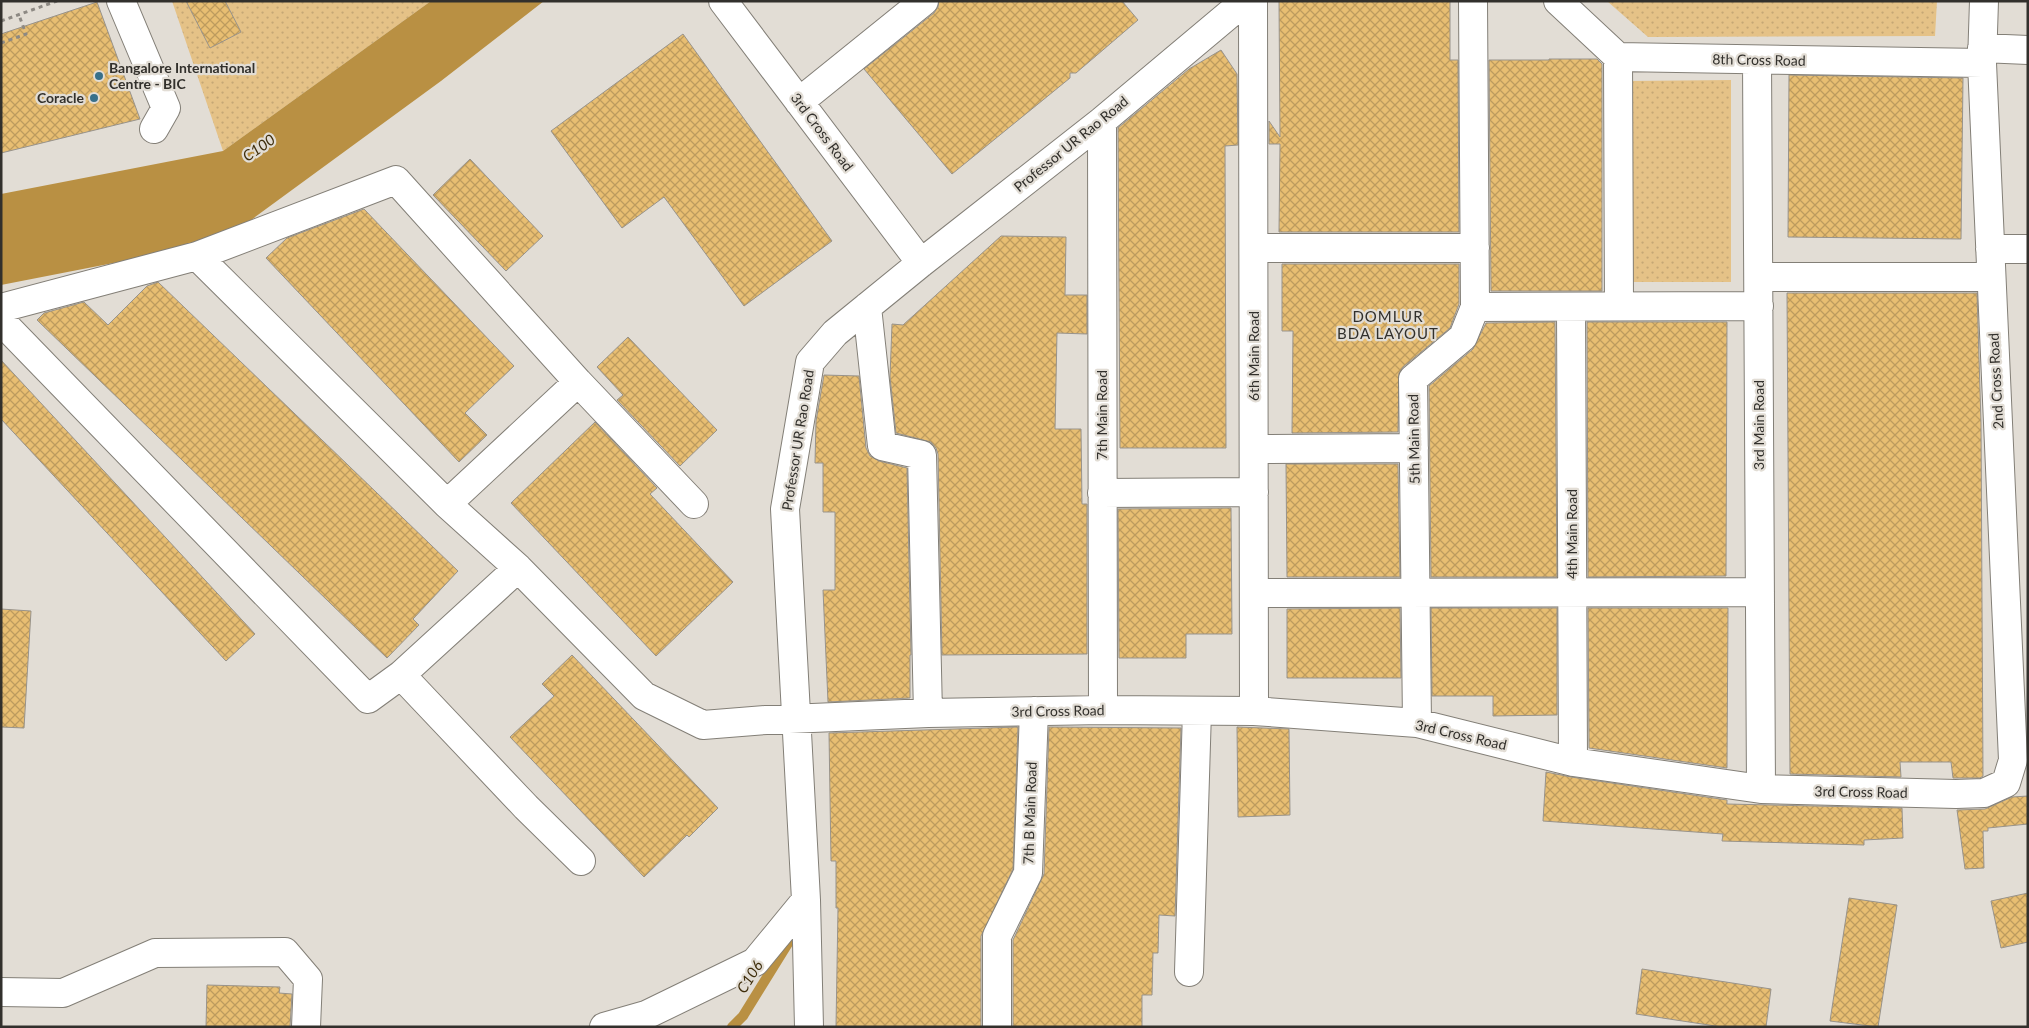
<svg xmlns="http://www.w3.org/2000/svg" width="2029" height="1028" font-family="Lato,sans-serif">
<defs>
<pattern id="park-dots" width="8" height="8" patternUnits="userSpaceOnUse" patternTransform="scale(1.25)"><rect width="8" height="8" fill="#e5c287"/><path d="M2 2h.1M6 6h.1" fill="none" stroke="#c5a775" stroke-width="1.8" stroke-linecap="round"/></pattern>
<pattern id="building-cross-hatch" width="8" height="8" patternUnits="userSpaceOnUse" patternTransform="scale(1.25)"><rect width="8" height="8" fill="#e8be72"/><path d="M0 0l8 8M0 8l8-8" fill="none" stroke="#bd9b5e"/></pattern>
</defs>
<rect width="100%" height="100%" fill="#e2ddd5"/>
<!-- park -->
<path fill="url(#park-dots)" d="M172,1H431L223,151Z
M1607,1H1937L1935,36L1648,37Z
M1731,80V282H1630L1629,81Z"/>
<!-- water -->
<path fill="#b99043" d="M431,1H544L441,81L221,242L1,285V194L223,151Z"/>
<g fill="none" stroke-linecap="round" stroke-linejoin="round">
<!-- stream -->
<path stroke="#b99043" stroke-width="10" d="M732,1027L743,1016L790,940"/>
</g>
<!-- building -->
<path fill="url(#building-cross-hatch)" stroke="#98938b" d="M186,1H225L241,32L210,48Z
M939,1H1122L1138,20L1076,73H1070V78L952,174L864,69L934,13L938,7Z
M1279,1H1450V60H1458L1459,232H1279L1280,144H1269V121L1280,137Z
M97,2L140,119L1,153V34Z
M683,34L832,241L744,306L664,197L622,228L551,131Z
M1221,50L1237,74L1238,145L1225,146L1226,448H1120L1118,128L1189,69Z
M1549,59H1597L1602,64V291H1491L1489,60H1549Z
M1789,75L1963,78L1961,239L1788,237Z
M470,159L543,236L506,271L433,195Z
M364,209L514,366L465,413L487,435L459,462L266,258L287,238Z
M1001,236L1066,237L1065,295H1087V334L1057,333L1055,429H1081L1082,504H1087V654L942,655L938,454L936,448L931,442L896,433L890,377L892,324L903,325Z
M1282,264H1459V304L1450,328L1403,367L1399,373L1398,432L1292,433L1293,331H1282Z
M158,282L458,571L413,619L419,625L387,658L37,320L44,313L84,302L108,325L147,286Z
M1787,293H1977L1981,423L1983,776L1980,778H1953L1951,762H1900L1901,777L1790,774Z
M1555,322L1557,577H1431L1429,386L1473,349L1486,323Z
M1587,322H1727L1726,576L1588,577Z
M628,337L717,430L680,466L617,400L623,395L597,367Z
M1,360L255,634L226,661L1,419Z
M824,375L859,376L866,448L870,456L879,461L907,468L911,655H910V698L828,702L823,590H835V512H823V463H815L816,421Z
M595,422L657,488L650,494L733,582L656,656L511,503Z
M1286,464H1398L1400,577H1287Z
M1231,508L1232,634H1186V658H1119L1118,509Z
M1400,608L1401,678H1287V609Z
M1431,608H1557V715L1493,716V696H1432Z
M1588,608H1728L1727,768L1589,748Z
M1,609L31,611L24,728L1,727Z
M572,655L718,808L689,837L687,835L644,877L510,737L554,696L542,684Z
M1018,727L1013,869L981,936V1027H836L838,908H836V861H831L829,733Z
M1049,727L1181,728L1175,916L1159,915L1158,953H1153L1152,995H1142V1027H1013V940L1044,874Z
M1237,727L1289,729L1290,815L1238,817Z
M1546,772L1571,777L1727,800V804L1902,808L1903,838L1864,840V845L1722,841L1723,834L1543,821Z
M2028,796V824L1988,828V831H1983L1984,868L1965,869L1957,810L1985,809L2012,797Z
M2028,893V942L2001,948L1991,901Z
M1849,898L1897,905L1878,1027L1830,1021Z
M1642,969L1771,989L1766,1027H1722L1636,1014Z
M207,985L280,987L279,993L292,994L290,1027H206Z"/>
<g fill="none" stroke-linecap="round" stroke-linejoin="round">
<defs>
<path id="minor" d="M121,1L166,108L154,129
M723,1L921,263
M1253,1L1254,711
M1558,1L1618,57L1982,63
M1982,48L2028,50
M1618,57L1619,306
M1757,60L1761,789
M799,102L924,1
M1102,121L1103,710
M1254,248H1475
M1990,249H2028
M197,256L447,504L518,568L644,696L703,725L766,720L928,713L1103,710L1254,711L1417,723L1573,762L1761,789L1956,794L1984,793L2006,783L2013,760L1982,63L1984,1
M1759,277H1991
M867,307L882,446L922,455L928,713
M1475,307L1759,306
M1571,307L1573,762
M1,308L197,256L396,180L578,382L694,504
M1,321L368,699L401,675L518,568
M1254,449L1414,448
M1102,493L1254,492
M447,504L578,382
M1254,593L1760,592
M401,675L526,807L581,861
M1417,723L1413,379L1463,337L1475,307L1473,1
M806,900L809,1027
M1189,972L1197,711
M1,992L63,993L155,953L285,952L308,979L306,1027
M604,1027L646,1015L755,962L806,900L785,509L810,362L835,333L921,263L1102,121L1245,1
M997,1027V936L1028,873L1034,711"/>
</defs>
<!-- minor casing -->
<use href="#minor" stroke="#837f77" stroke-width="30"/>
<!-- path -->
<path stroke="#8d8983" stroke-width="3" stroke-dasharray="4 4" stroke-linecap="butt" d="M1,21L57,1
M1,43L26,34L19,15"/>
<!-- minor -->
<use href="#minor" stroke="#fff" stroke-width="28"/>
</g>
<!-- markers -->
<g fill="#38708a" stroke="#e2ddd5" stroke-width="2">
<circle cx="99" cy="76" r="5"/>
<circle cx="94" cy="98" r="5"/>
</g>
<g text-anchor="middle" stroke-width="4.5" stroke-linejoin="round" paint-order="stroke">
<!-- street labels -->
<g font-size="14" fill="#32302c" stroke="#e2ddd5">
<text transform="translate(1759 60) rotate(1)" y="5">8th Cross Road</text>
<text transform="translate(822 132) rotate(53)" y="5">3rd Cross Road</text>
<text transform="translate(1071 144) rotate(-39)" y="5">Professor UR Rao Road</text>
<text transform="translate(1254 356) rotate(-90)" y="5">6th Main Road</text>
<text transform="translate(1996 381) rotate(-93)" y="5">2nd Cross Road</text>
<text transform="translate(1102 415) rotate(-90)" y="5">7th Main Road</text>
<text transform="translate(1759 425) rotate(-90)" y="5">3rd Main Road</text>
<text transform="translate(1414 439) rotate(-91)" y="5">5th Main Road</text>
<text transform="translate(798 440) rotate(-81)" y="5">Professor UR Rao Road</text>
<text transform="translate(1572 534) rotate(-90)" y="5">4th Main Road</text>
<text transform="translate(1058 711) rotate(-1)" y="5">3rd Cross Road</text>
<text transform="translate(1461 735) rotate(13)" y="5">3rd Cross Road</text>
<text transform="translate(1861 792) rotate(1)" y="5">3rd Cross Road</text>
<text transform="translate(1030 813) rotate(-88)" y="5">7th B Main Road</text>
</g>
<!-- poi labels -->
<g font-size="14" font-weight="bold" fill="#32302c" stroke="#e2ddd5" text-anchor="start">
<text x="109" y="73">Bangalore International<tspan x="109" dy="16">Centre - BIC</tspan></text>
<text x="84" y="103" text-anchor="end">Coracle</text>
</g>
<!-- water labels -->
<g font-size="15" font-style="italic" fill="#3f2e0c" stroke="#e2ddd5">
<text transform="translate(259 148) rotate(-35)" y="5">C100</text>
<text transform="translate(750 977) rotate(-58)" y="5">C106</text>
</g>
<!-- neighbourhood labels -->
<g font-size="15" letter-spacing="1" fill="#32302c" stroke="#e2ddd5">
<text x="1388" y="322">DOMLUR<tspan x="1388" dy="17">BDA LAYOUT</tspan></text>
</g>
</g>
<!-- border -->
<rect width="2029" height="1028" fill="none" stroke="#32302c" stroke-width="5"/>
</svg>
